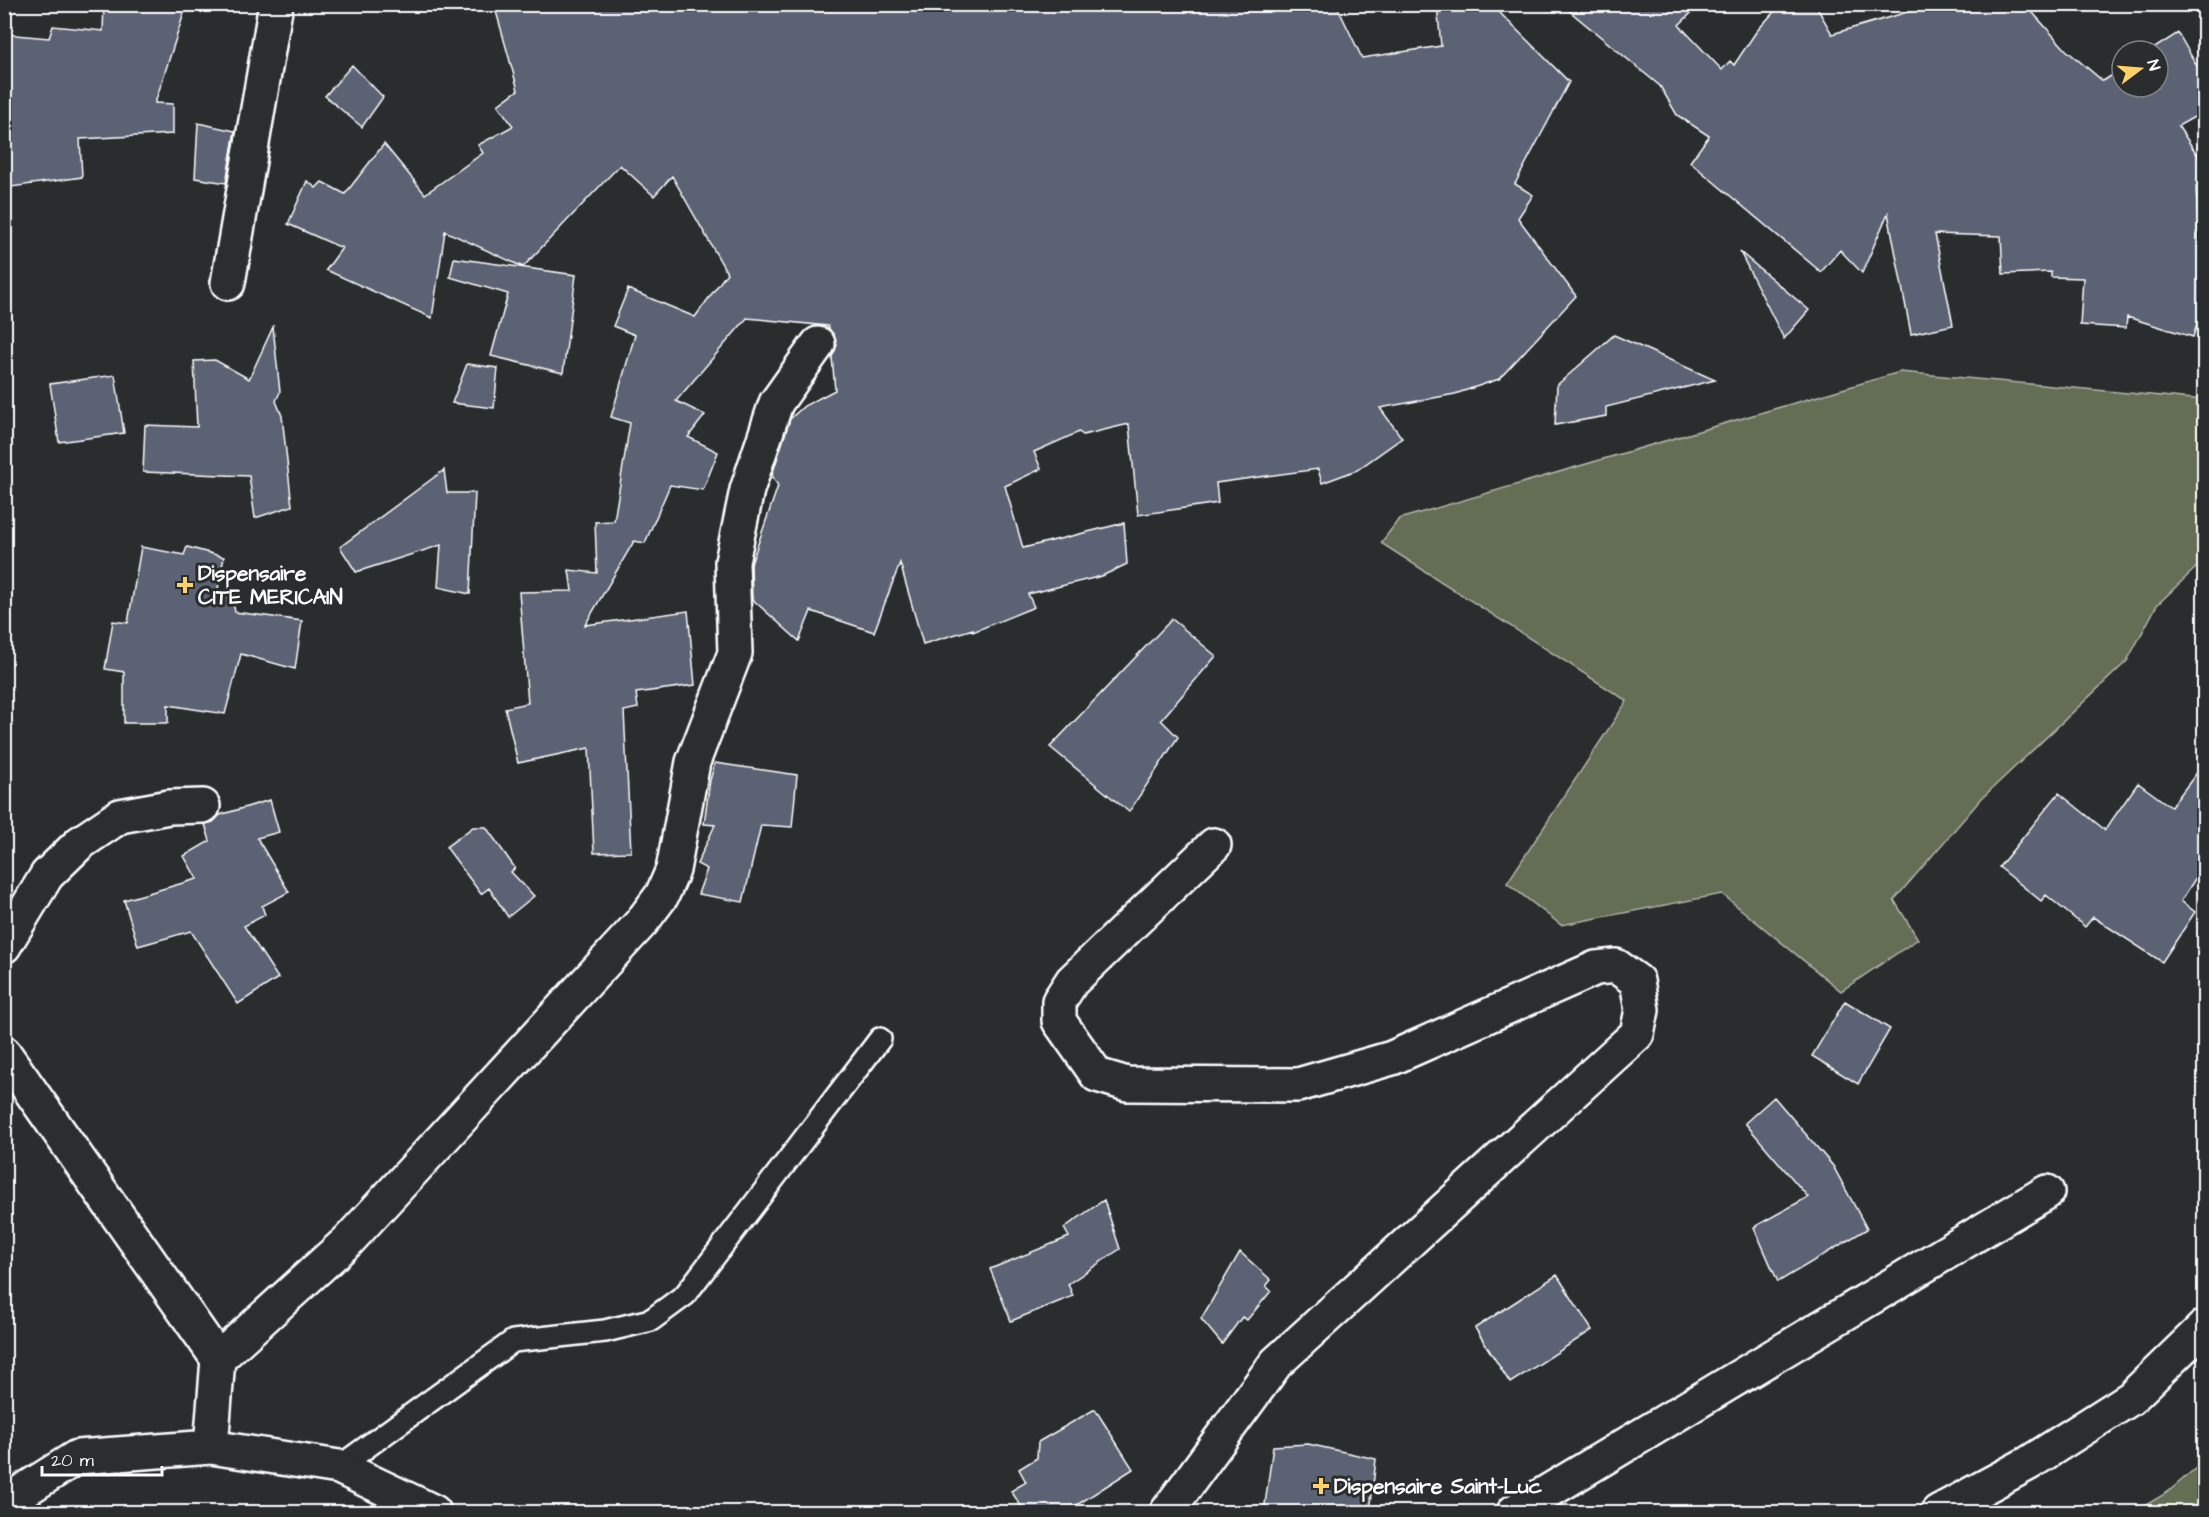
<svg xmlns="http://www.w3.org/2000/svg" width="2209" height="1517" font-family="'Architects Daughter',sans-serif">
<rect width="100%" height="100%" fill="#2a2d2e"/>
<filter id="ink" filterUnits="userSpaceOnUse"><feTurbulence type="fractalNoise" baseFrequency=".0167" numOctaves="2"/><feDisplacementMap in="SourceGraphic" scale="12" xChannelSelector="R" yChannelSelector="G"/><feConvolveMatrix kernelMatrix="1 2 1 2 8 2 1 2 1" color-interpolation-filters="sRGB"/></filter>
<g filter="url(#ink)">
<!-- green -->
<path fill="#646e54" stroke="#b2b6aa" stroke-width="1.5" d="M1900,372L2204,400V560L2157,605L2127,661L1982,798L1894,900L1918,939L1841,991L1722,894L1561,925L1507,883L1627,701L1381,543L1399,519Z
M2204,1461V1512H2134L2168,1492Z"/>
<!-- building -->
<path fill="#5a6273" stroke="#fff" stroke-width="1.5" d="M104,4H187L155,103L173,104V134L80,139L82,177L4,188V34L49,38L53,26L103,31Z
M494,4H1186V12L1234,4H1336L1362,58L1441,46L1437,4H1491L1569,82L1515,184L1533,195L1518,218L1576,296L1499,379L1455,394L1380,408L1402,438L1357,470L1322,483L1318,469L1216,483L1218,503L1138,515L1129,424L1083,435L1079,432L1034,452L1041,469L1005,486L1023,548L1124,523L1127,564L1102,576L1028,594L1034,607L973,632V629L923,644L900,563L874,632L811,611L799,641L752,599L751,564L778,486L772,475L790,419L804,406L835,390L832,357L837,345L828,326L747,318L676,401L705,415L688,437L718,452L703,490L670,485L645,543L634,541L585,625L688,611L695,685L636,693L638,708L624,711L631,852L594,853L589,748L518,763L505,708L528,703L519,592L572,591L569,570L597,573L595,522L614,521L630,423L611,417L635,335L613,326L628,289L695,317L727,273L672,176L654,196L620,165L523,267L445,231L432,318L326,270L342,248L288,224L307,181L316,188L322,182L345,194L384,144L425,194L483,153L478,145L513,126L498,105L518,90Z
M1561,4H1700L1679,25L1722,70L1730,61L1734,65L1756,32L1781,4H1815L1832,34L1935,4H2025L2066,50L2103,81L2122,69V87H2158V51H2150L2178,33L2205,80V111L2178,126L2205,166V179L2196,187L2200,258L2205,259V299L2193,337L2127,317L2126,328L2080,325L2083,278L2051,277V272L2003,274L2001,236L1935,234L1953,325L1911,334L1888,213L1862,273L1840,250L1821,272L1690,162L1709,136L1677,115L1660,86Z
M352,65L383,97L362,127L325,96Z
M198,123L235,131L226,183L195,178Z
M1740,252L1809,310L1784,339Z
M454,258L576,275L563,373L491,356L508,294L450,277Z
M273,327L280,392L276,401L282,416L292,506L255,518L249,476L143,472L145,425L197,427L194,361L215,360L249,379Z
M1614,335L1715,380L1606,407V416L1555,425L1557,385Z
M467,364L498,368L494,408L452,403Z
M115,375L124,433L59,442L50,384Z
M444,470L447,493H475L470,594L438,587L441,545L356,572L340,547Z
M141,547L184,555L187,547L224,557L216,599L232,597L235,612L302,621L295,669L241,654L225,714L168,705V723H124V672L105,669L113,621L128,623Z
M1172,619L1216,656L1161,720L1178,737L1129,812L1050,747Z
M2205,762V863L2181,901L2195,912L2162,962L2093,917L2085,927L2046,895L2041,901L1999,867L2059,793L2105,830L2138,783L2171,807Z
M715,763L797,775L792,827L761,825L743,902L698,894L707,869L697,864L715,825L704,824L710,780Z
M270,800L279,832L257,838L289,892L262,906L265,915L244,926L278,978L238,1004L191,931L138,946L124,900L197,879L184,856L210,841L205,824L213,822L220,815Z
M473,827H486L515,868L511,872L534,896L508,917L489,888L481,894L446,847Z
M1845,1001L1890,1029L1858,1084L1812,1056Z
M1774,1097L1833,1166L1867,1229L1778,1282L1754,1227L1808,1197L1745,1123Z
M1104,1200L1120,1249L1068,1284L1073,1296L1011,1321L990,1269L1069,1237L1064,1228Z
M1240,1252L1271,1280L1266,1286L1271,1291L1247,1320L1242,1317L1222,1344L1201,1319Z
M1557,1275L1592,1330L1510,1383L1475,1328Z
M1095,1409L1133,1469L1066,1512H1025L1011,1491L1026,1482L1019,1469L1037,1458L1038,1442Z
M1308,1444L1376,1459L1370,1512H1264L1273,1446Z"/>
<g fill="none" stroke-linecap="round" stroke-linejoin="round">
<defs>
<path id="service" d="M339,1467L513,1341L605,1331L651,1320L685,1295L880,1039"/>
<path id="minor" d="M228,283L276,4
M4,946L47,875L80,843L120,816L169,807L203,806
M4,1053L218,1359L211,1447
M218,1359L348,1241L641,923L662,895L673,870L693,762L735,653L732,562L747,490L776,403L818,344
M4,1503L77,1457L211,1447L339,1467L434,1512
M1167,1512L1276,1363L1637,1034L1642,1010L1637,981L1616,966L1596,968L1392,1058L1298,1085L1127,1084L1097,1075L1059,1021V1001L1072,981L1214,845
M1514,1512L2047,1192"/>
<path id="tertiary" d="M1938,1512L2029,1463L2131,1398L2204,1327"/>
</defs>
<!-- service casing -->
<use href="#service" stroke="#fff" stroke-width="26"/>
<!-- minor casing -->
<use href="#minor" stroke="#fff" stroke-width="38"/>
<!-- tertiary casing -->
<use href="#tertiary" stroke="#fff" stroke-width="38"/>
<!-- service -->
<use href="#service" stroke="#2a2d2e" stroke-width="21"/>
<!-- minor -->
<use href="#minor" stroke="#2a2d2e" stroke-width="33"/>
<!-- tertiary -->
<use href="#tertiary" stroke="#2a2d2e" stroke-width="33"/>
</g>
</g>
<!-- markers -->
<g fill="#ffd166" stroke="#2a2d2e" stroke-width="2">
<path d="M182 576h6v6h6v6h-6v6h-6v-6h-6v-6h6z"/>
<path d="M1318 1477h6v6h6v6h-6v6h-6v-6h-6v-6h6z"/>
</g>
<g text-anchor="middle" stroke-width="6" stroke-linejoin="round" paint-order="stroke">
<!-- poi labels -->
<g font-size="21" font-weight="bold" fill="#fff" stroke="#2a2d2e" text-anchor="start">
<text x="198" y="580">Dispensaire<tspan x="198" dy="24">CITE MERICAIN</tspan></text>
<text x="1334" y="1493">Dispensaire Saint-Luc</text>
</g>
</g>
<!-- margin -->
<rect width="2209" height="1517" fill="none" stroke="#2a2d2e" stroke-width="24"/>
<rect x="12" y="12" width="2185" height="1493" fill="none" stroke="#fff" stroke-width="2" filter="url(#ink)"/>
<!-- north arrow -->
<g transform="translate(2140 69) rotate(74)"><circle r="28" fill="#2a2d2e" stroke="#7f8182" stroke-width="1.5"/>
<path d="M0-4.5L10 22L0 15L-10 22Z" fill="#ffd166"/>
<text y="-9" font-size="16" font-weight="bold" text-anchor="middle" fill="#ffffff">N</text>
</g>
<!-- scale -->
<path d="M42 1466v9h120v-9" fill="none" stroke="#ffffff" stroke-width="3"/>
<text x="51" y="1466" font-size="18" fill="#ffffff" stroke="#2a2d2e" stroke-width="4.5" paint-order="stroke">20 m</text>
</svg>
